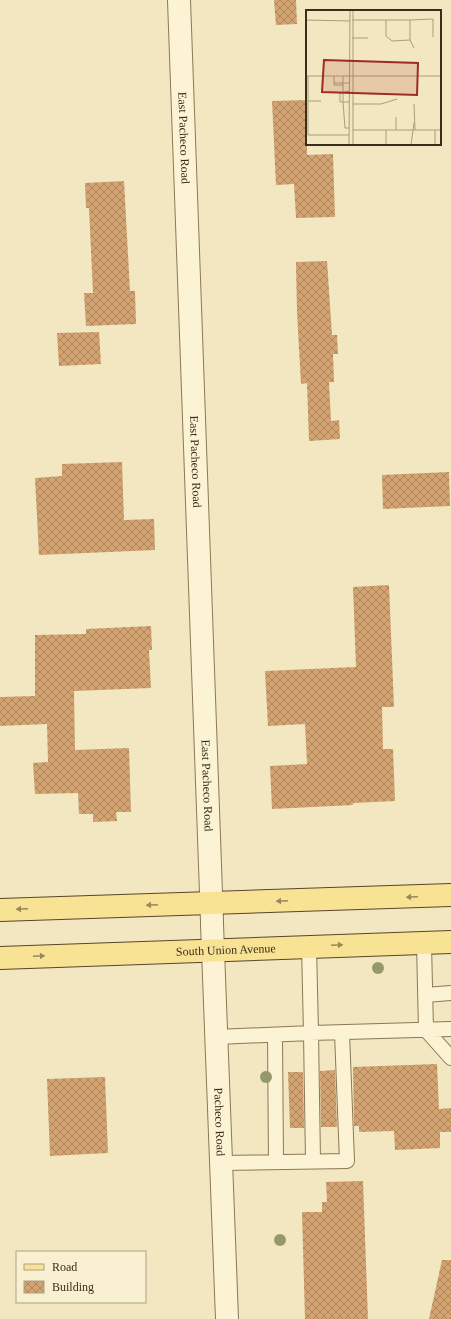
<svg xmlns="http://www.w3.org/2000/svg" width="451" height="1319" font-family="'Times New Roman',serif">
<defs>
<pattern id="building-cross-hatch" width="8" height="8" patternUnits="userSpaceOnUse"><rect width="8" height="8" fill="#d3a372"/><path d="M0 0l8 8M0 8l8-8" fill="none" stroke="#ac855d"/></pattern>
</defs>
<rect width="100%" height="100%" fill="#f2e7c0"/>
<!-- building -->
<path fill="url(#building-cross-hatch)" d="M274,0H296L297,24L276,25Z
M307,100V155L333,154L335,217L296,218L294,184L276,185L272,101Z
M124,181L130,291H135L136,324L86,326L84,293H93L89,208H86L85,183Z
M327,261L332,335H337L338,354H333L334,382H329L331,421L339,420L340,439L309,441L307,383L301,384L297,312L296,262Z
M99,332L101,364L59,366L57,333Z
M122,462L124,520L154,519L155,550L39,555L35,478L62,476V464Z
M449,472L450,506L383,509L382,475Z
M389,585L394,707H382L383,749H393L395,801L353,803V805L272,809L270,766L307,764L305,724L268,726L265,671L356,667L353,587Z
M151,626L152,650H149L151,688L74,691L75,750L129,748L131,812H116L117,821L93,822V814H79L78,793L35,794L33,763L48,762L47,724L0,726V697L35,696V635L86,634V629Z
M437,1064L439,1109L451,1108V1132H440V1148L395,1150L394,1131L359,1132V1126H354L353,1067Z
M335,1070L337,1127H321L320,1071Z
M288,1072H303L304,1128H290Z
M105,1077L108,1153L50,1156L47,1079Z
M363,1181L368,1319H305L302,1212H322V1202H327L326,1182Z
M442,1260H451V1319H429Z"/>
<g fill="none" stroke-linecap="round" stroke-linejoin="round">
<defs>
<path id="service" d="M424,943L426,1030L451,1058
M309,946L311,1033L451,1029
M425,995L451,993
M275,1035L276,1162
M217,1037L311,1033L313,1161
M221,1163L347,1161L342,1033"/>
<g id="minor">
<path id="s1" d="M179,0L212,921"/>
</g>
<g id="tertiary">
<path id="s2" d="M212,924L227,1319"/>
</g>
<g id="primary">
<path d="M0,910L451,895"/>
<path id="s3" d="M0,958L451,942"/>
</g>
</defs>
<!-- service casing -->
<use href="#service" stroke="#8c7856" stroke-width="16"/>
<!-- minor casing -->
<use href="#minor" stroke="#8c7856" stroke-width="24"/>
<!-- tertiary casing -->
<use href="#tertiary" stroke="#8c7856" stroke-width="24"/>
<!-- primary casing -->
<use href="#primary" stroke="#59452b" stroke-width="24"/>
<!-- service -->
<use href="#service" stroke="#fcf3d4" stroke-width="14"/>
<!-- minor -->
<use href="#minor" stroke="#fcf3d4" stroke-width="22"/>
<!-- tertiary -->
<use href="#tertiary" stroke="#fcf3d4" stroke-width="22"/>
<!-- primary -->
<use href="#primary" stroke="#f8e294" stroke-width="22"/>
</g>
<!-- trees -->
<g fill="#939969">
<circle cx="378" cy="968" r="6"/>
<circle cx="266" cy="1077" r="6"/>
<circle cx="280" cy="1240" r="6"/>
</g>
<!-- one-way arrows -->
<defs><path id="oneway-solid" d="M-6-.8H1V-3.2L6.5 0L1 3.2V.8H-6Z"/></defs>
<g fill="#998858">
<use href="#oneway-solid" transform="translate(412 897) rotate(178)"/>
<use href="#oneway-solid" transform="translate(282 901) rotate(178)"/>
<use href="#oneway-solid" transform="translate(152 905) rotate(178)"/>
<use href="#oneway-solid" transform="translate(22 909) rotate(178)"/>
<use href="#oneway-solid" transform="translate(337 945) rotate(-2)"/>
<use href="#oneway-solid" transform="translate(39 956) rotate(-2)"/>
</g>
<g text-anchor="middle" stroke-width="4" stroke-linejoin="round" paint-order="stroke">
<!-- street labels -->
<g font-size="12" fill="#3a2d1c" stroke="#f8f0d0">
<text dy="4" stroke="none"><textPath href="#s1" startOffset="138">East Pacheco Road</textPath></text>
<text dy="4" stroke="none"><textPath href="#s1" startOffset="462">East Pacheco Road</textPath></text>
<text dy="4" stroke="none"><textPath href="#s1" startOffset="786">East Pacheco Road</textPath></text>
<text dy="4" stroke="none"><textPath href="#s3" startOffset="226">South Union Avenue</textPath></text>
<text dy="4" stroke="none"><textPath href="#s2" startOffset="198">Pacheco Road</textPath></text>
</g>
</g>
<!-- overview -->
<g transform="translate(306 10)">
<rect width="135" height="135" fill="#f2e7c0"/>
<path fill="none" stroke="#a89d7e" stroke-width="1" d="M0,10L44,11M46,10H104V30L108,38M80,10V26L86,31L104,30M104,10L127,9V27M46,28H62M0,66H135M2,66V125H43M28,66V75H37M28,73H37V66M2,91H15M37,92V73H44M37,92H34V83L44,81M47,94H75L91,89M108,94L109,120M43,118H39L37,92H43M47,120H135M90,120V107M43,135L44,0M47,135V0M80,135V120M105,135L108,113M129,135V120"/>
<path fill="#a02b21" fill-opacity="0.15" stroke="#a02b21" stroke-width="2" d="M18,50L112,53L111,85L16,82Z"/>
<rect width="135" height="135" fill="none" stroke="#3a2d1c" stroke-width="2"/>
</g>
<!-- legend -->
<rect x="16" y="1251" width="130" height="52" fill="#f8f0d0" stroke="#aca288"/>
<rect x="24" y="1264" width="20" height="6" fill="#f8e294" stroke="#aca288"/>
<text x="52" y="1271" font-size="12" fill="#3a2d1c">Road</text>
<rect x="24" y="1281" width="20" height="12" fill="url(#building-cross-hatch)" stroke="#aca288"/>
<text x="52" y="1291" font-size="12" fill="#3a2d1c">Building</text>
</svg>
